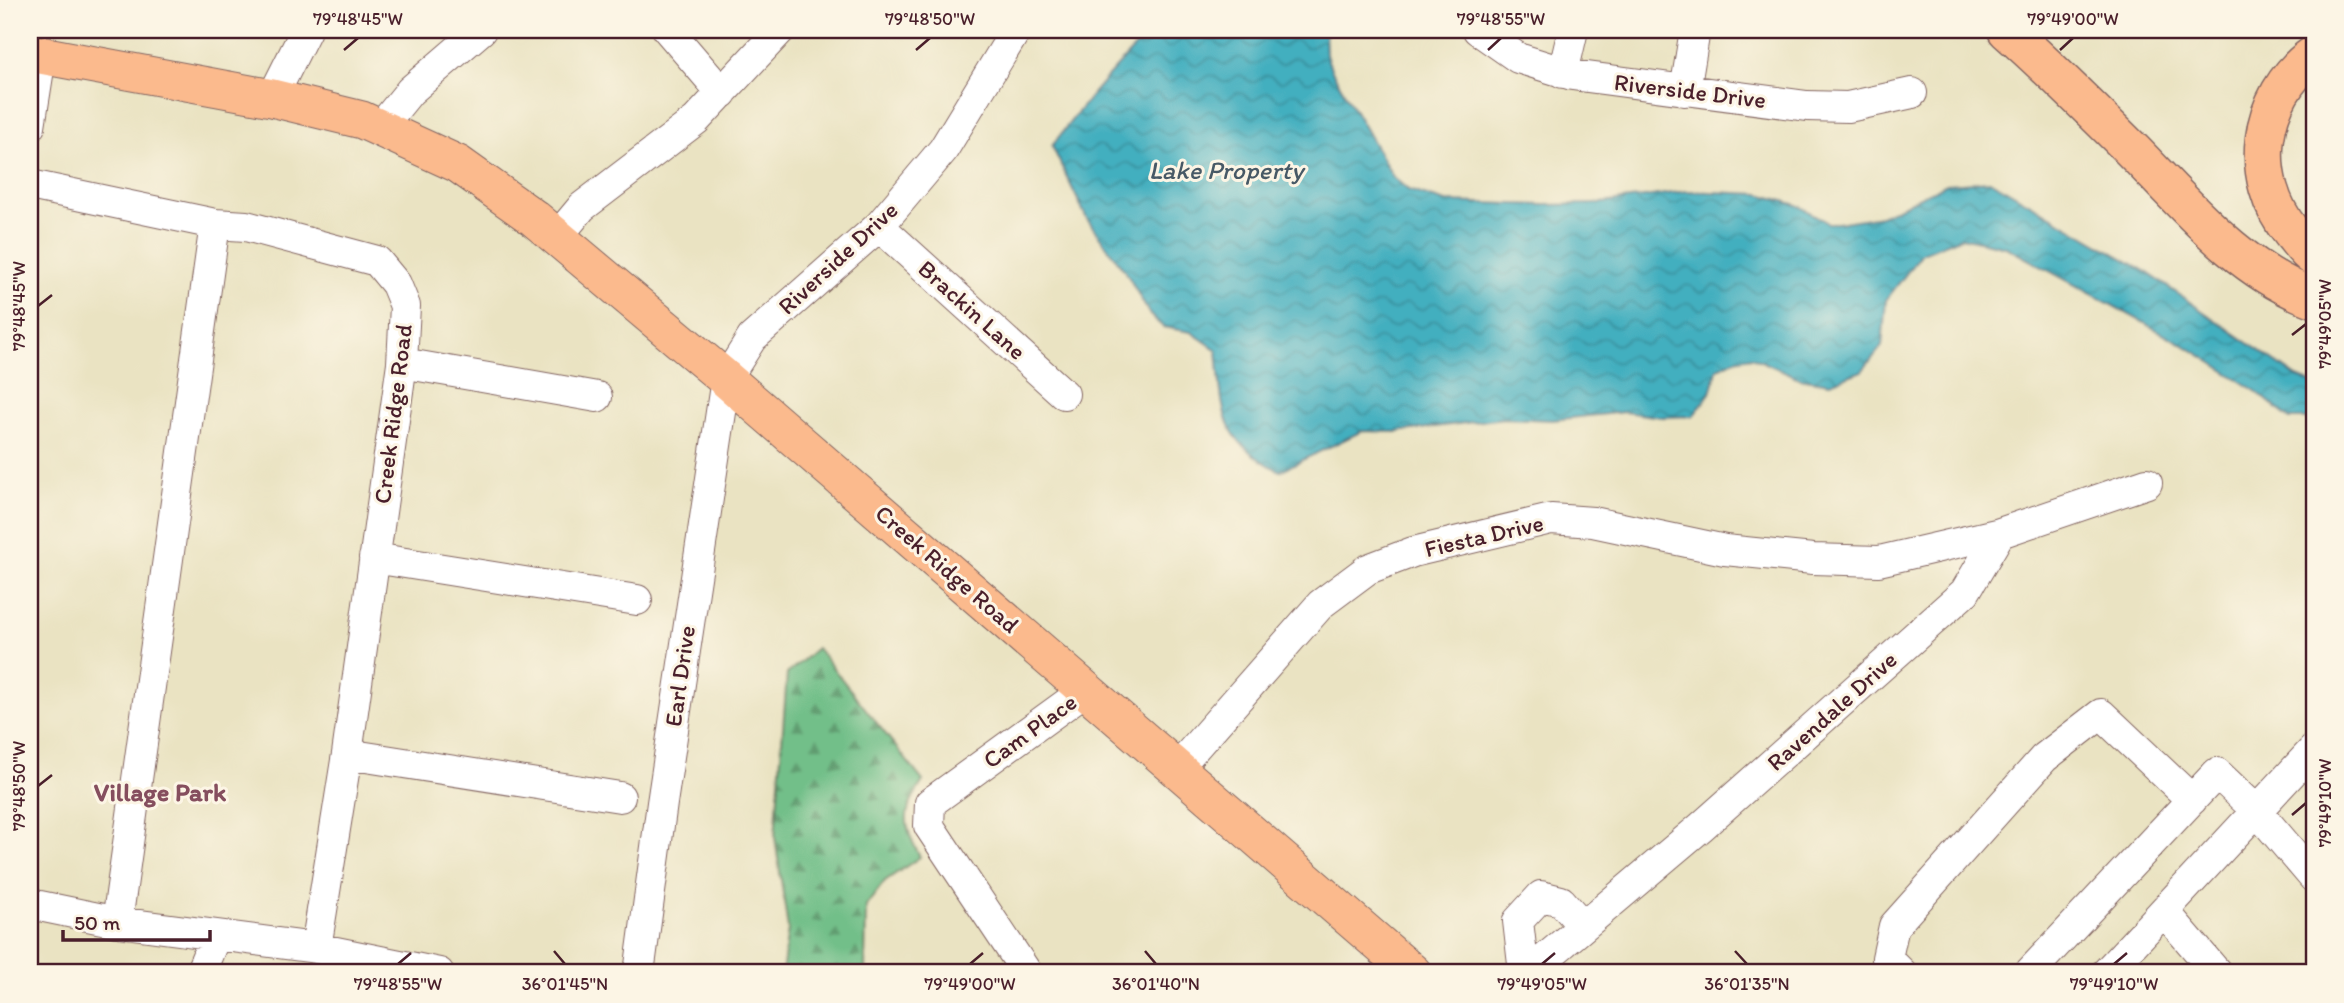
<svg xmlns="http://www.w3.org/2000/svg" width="2344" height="1003" font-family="Itim,sans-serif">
<defs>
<pattern id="forest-firs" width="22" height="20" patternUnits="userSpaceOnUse" patternTransform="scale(1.75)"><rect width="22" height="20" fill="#72bf89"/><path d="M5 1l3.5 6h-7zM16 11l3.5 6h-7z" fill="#609b70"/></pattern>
<pattern id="water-waves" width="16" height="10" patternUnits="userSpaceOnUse" patternTransform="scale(1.75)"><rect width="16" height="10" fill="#42afbf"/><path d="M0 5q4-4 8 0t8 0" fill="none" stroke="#398e9b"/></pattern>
</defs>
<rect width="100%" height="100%" fill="#fcf5e5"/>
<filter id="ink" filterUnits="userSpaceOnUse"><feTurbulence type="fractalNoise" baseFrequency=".0143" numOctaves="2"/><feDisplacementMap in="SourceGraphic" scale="14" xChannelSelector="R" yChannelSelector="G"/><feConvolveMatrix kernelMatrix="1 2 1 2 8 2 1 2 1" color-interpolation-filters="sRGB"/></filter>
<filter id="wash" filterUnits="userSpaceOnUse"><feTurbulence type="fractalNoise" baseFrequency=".00686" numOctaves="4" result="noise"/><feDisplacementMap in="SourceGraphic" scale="28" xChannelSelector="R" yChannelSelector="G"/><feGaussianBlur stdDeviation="1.57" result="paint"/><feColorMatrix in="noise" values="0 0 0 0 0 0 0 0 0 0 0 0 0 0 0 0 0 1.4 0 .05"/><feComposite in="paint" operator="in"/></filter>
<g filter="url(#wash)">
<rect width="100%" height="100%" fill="#eae3c2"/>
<!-- forest -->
<path fill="url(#forest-firs)" stroke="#5e6f5a" stroke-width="2" d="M817,648L923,781C902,814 902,822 920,857L885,881L866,906L865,973H782L788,929L775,837L787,674Z"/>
<!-- water -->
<path fill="url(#water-waves)" stroke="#466775" stroke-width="2" d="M1153,30H1325L1326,55L1332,71L1393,177L1408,190L1446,202L1545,205L1595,204L1687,191L1760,194L1797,205L1828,223H1838L1881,216L1947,184L1991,181L2148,273L2297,377L2314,384V419H2290L2252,388L2183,344L2006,247L1962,237L1922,253L1886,300L1882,346L1862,371L1830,383L1799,378L1752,357L1734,360L1717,369L1712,390L1693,416L1662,417L1624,412L1552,420L1503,418L1397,432L1362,431L1280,471C1218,440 1223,411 1217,350L1191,332L1163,327L1150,315L1127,274L1087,219L1052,146C1083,104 1115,65 1153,30Z"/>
</g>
<g filter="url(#ink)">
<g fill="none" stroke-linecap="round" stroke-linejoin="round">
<defs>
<path id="minor" d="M668,30L722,93
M1478,30L1518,58L1572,75L1807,106L1848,107L1912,93
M1563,73L1573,30
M1685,91L1695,30
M272,98L306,30
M30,126L41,56
M380,128L410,91L481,30
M30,185L215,224L246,226L377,261L396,284L405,306L402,363L347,754L316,948
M879,226L1064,394
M557,237L582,207L696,120L780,30
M402,363L597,397
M374,558L637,600
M347,754L620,797
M1177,768L1321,604L1368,569L1413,552L1551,519L1593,522L1725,550L1813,559L1879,561L2000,533
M30,904L117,922L316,948L439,973
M2164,911L2217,973
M117,922L215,224
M200,973L216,935
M639,973L662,803L726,379L752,338L879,226L943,150L1016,30
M1027,973L929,826L930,803L1087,689
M1524,973L1518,921L1541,896L1561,901L1583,926
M1528,973L1701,827L1965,592L2000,533L2147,483
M1902,973L1887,958L1894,926L2044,758L2101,714L2192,800
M2029,973L2217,773L2257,811L2314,878
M2106,973L2314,749"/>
<path id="major" d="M30,53L272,98L362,120L458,164L534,218L726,379L1413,973"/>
<path id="highway" d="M2007,30C2051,69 2092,110 2134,152C2187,206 2241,272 2314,298
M2314,55C2257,96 2247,179 2292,233C2299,241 2305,251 2314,257"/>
</defs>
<!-- minor casing -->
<use href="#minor" stroke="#826460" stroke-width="32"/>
<!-- major casing -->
<use href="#major" stroke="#826460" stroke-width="39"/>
<!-- highway casing -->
<use href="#highway" stroke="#826460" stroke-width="41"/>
<!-- minor -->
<use href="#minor" stroke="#fff" stroke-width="30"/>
<!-- major -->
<use href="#major" stroke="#fbba8d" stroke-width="37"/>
<!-- highway -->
<use href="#highway" stroke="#fbba8d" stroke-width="38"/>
</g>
</g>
<!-- ticks -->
<path fill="none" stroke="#4a1f2b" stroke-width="2.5" d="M344,50L358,38M916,50L930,38M1488,50L1501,38M2060,50L2073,38M38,306L52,295M2292,335L2306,324M38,786L52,775M2292,815L2306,803M554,951L565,964M1145,951L1156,964M1735,951L1747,964M398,964L411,953M970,964L983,953M1542,964L1555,953M2114,964L2127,953"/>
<g text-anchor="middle" stroke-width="6" stroke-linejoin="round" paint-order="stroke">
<!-- street labels -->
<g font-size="24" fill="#4a1f2b" stroke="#fcf5e5">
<text transform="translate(1690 91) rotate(7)" y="8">Riverside Drive</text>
<text transform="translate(838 258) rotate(-43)" y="8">Riverside Drive</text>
<text transform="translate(972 310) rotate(42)" y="8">Brackin Lane</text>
<text transform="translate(393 414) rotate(-83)" y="8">Creek Ridge Road</text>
<text transform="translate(1484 536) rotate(-13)" y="8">Fiesta Drive</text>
<text transform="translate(947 569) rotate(41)" y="8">Creek Ridge Road</text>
<text transform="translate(680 676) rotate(-82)" y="8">Earl Drive</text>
<text transform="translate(1832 711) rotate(-42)" y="8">Ravendale Drive</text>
<text transform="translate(1030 731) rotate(-36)" y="8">Cam Place</text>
</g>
<!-- water labels -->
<g font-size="26" font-style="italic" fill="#475966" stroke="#fcf5e5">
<text x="1226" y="179">Lake Property</text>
</g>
<!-- neighbourhood labels -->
<g font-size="26" font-weight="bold" fill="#854e5e" stroke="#fcf5e5">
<text x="160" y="801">Village Park</text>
</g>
</g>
<!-- margin -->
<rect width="2344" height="1003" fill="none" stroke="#fcf5e5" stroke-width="77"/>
<!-- scale -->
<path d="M63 930v10h147v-10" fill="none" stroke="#4a1f2b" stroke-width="3.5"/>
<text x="74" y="930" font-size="21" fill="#4a1f2b" stroke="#fcf5e5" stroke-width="5" paint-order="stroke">50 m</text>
<rect x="38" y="38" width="2268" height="926" fill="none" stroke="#4a1f2b" stroke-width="2.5"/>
<g font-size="18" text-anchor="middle" fill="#4a1f2b">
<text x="358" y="25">79°48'45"W</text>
<text x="930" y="25">79°48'50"W</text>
<text x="1501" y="25">79°48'55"W</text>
<text x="2073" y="25">79°49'00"W</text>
<text transform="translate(19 306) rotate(-90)" y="6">79°48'45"W</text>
<text transform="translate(2325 324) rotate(-90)" y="6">79°49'05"W</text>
<text transform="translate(19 786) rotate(-90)" y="6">79°48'50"W</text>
<text transform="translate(2325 803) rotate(-90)" y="6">79°49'10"W</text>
<text x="398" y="990">79°48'55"W</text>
<text x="565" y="990">36°01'45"N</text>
<text x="970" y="990">79°49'00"W</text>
<text x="1156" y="990">36°01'40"N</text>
<text x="1542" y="990">79°49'05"W</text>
<text x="1747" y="990">36°01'35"N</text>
<text x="2114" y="990">79°49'10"W</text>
</g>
</svg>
